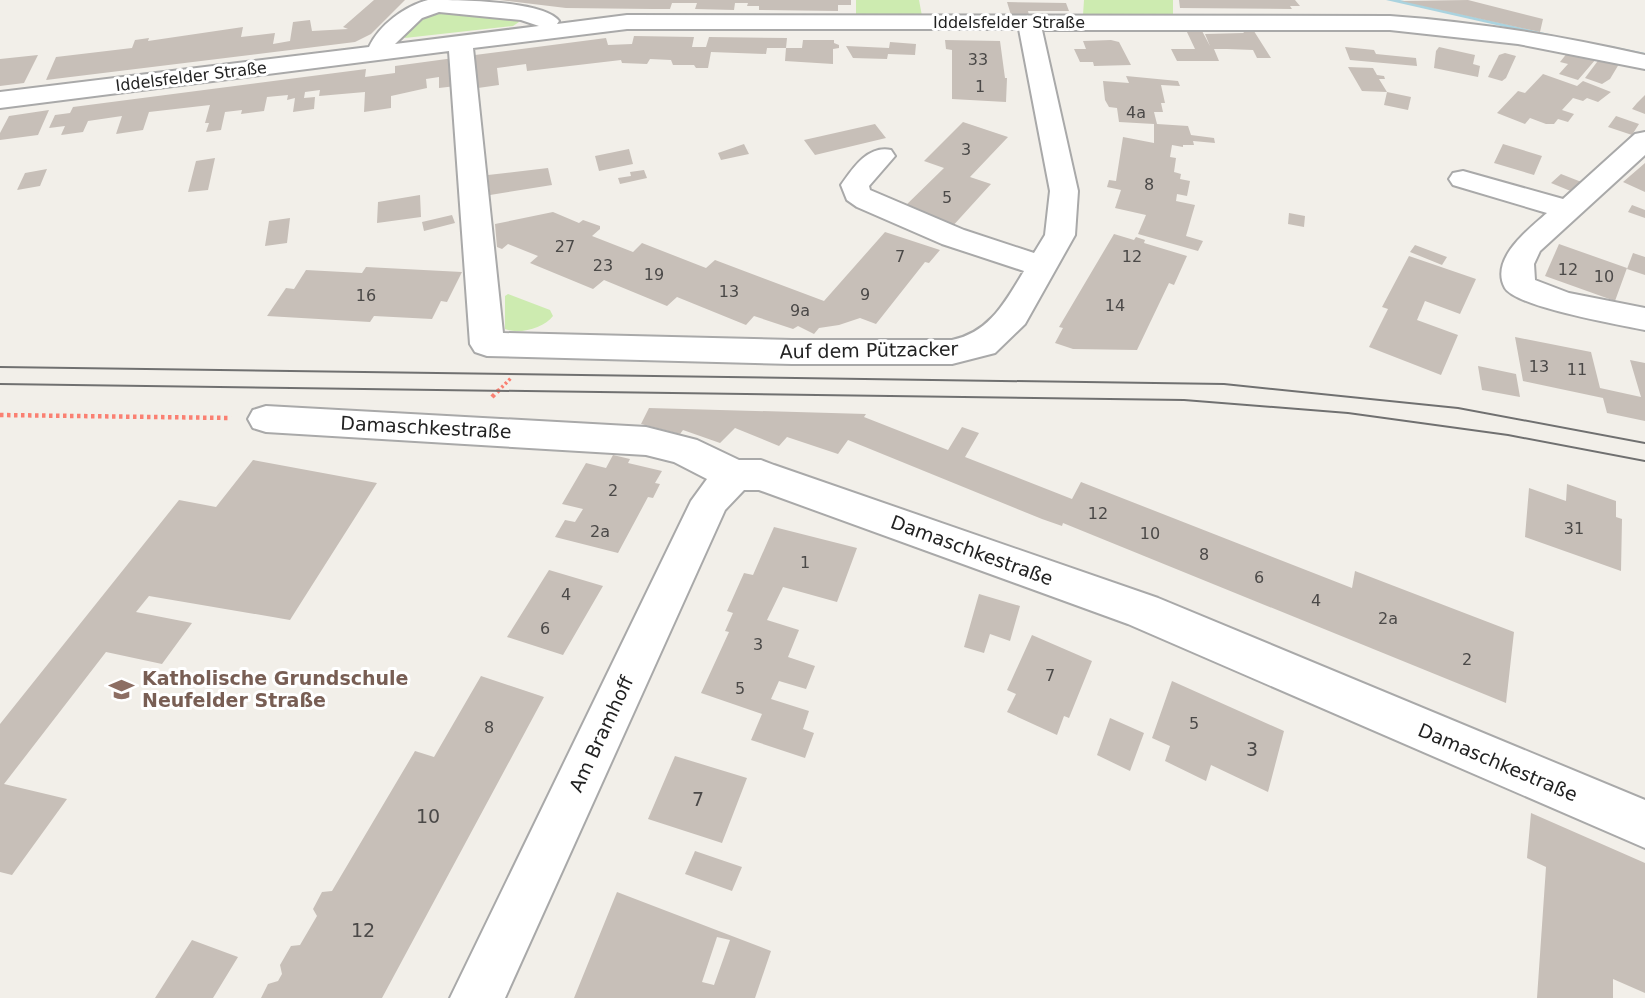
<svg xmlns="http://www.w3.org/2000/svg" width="1645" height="998" font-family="'DejaVu Sans',sans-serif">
<rect width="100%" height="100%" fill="#f2efe9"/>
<!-- grass -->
<path fill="#cdebb0" d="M856,0H919L922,16L856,15Z
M1084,0H1173V14L1083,15Z
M428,10L516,17L519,22L513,26L405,38L402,34Z
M508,294L550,310L553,316C544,328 519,335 505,329V296Z"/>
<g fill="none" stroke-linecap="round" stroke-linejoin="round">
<!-- stream -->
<path fill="#aad3df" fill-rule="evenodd" d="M1386,0H1400L1575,40L1571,42Z
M1606,45L1645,53V57L1606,49Z"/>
</g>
<!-- building -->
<path fill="#c7bfb8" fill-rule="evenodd" d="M374,0H405L371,34L355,42L46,80L56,57L132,48L135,40L149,38L148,41L243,27L241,37L275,33L273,44L290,41L293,22L310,20L312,31L348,29L343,27Z
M499,0H851V5H838V11L759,10V6H747L748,3H735L734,10L695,9L697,3H672L670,9H652L566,8Z
M1179,0H1295L1300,6H1290L1292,9L1180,8Z
M1468,0L1543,19L1540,32L1401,1Z
M1007,2L1066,3L1069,11H1028L1029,15H1011Z
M1252,28L1271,58H1257L1253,50L1227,49H1214L1219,61H1177L1171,49H1195L1186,30L1202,31L1210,46L1205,34L1244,33L1241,29Z
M634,36L694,37L692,47H706L709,37L787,38L786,48H767L766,54L711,52L708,68H696L694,65H673L671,60L650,59L647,64L622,63L621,60L527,71L526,64L497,68L499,85L478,88L475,55L606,38L608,45L632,44Z
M803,40H834V43L839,45V48L833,49V64L785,61L786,48H802Z
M945,40L1000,41L1005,78H1007L1006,102L952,99V50L946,49Z
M1111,40L1119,42L1131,65L1094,66L1093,62H1080L1074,49H1086L1083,41Z
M890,42L916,44L915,55L888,54L887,59L853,58L846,46L889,48Z
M1345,47L1374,50L1376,54L1416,58L1417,66L1350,60Z
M1439,47L1475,55L1473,64L1480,66L1478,77L1434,68L1436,51Z
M1568,52L1596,59L1578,80L1559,74L1568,64L1560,62Z
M1505,53L1516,56L1506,78L1502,81L1488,77L1499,55Z
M38,55L24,83L0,86V59Z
M454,58L456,86L439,88V77L426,79L427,88L391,96V108L364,112L365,92L319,96L320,90L305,92L304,98L315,97L314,109L293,112L295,98L287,100L288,95L267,97L264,111L241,114L242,110L225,112L221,130L206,132L209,123H205L210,105L149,112L143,130L116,134L122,116L88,121L83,132L61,135L65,126L49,128L55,115L70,113L73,107L366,69L365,77L395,73V66Z
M1600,58L1619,64L1610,79L1602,84L1585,78Z
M1348,67L1373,68L1377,75L1384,76L1385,79H1379L1387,92L1411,97L1408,110L1384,105L1387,92L1362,91Z
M1543,74L1577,86L1583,81L1611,92L1598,102L1587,98L1583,101L1573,98L1562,110L1574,114L1568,122L1558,119L1554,124H1546L1530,118L1525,124L1497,113L1518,91L1525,93Z
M1126,76L1178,81L1180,86L1161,85L1165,103H1161L1163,112H1154L1157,124L1188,126L1191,135L1214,138L1215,143L1193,141L1194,145H1183V147L1172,145L1170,157L1176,158L1174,172L1181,174L1180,179L1190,181L1187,196L1177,194L1176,201L1195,205L1186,236L1203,241L1198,251L1138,234L1146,215L1115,208L1121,190L1107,187L1109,180L1116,181L1123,137L1154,143V124L1119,122L1117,108L1109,107L1105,100L1103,81L1129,83Z
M1645,95V114L1632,109L1637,103Z
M49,110L38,135L0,140V133L9,116Z
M1616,116L1639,124L1632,135L1608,127Z
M963,122L1008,137L970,177L991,184L950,229L901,210L944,168L924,161Z
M875,124L886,138L815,155L804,140Z
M744,144L749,154L721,160L718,153Z
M1503,144L1542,156L1534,175L1494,163Z
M629,149L633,164L599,171L595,156Z
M215,158L208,190L188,192L196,161Z
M1645,163V192L1623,182Z
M548,168L552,185L490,195L488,175Z
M47,169L40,186L17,190L25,173Z
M644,170L647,178L620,184L618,178L631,176L630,172Z
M1561,174L1584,183L1573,192L1551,183Z
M420,195L421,217L377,223L378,202Z
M1632,205L1645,210V218L1628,212Z
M553,212L579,223L583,220L600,226V229L592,236L633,252L642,243L706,268L715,260L824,301L885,232L940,250L929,263L925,262L876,324L860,318L839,325L819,328L814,334L798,326L793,329L754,316L746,325L677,297L667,306L604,280L593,289L530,263L538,256L508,244L502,249L497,247L495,224Z
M1289,213L1305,216L1304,227L1288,224Z
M452,215L455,223L424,231L422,222Z
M290,218L287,243L265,246L269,221Z
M1114,234L1134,240L1136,237L1145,240L1144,243L1187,256L1174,285L1169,283L1137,350L1073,349L1055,343L1063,328L1059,327Z
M1559,244L1627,268L1615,301L1545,276Z
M1415,245L1447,257L1442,265L1410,252Z
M1633,253L1645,257V275L1627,269Z
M1409,256L1476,279L1460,314L1425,301L1417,320L1458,335L1441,375L1369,347L1388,309L1382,307Z
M366,267L462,272L447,302L441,301L432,319L374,316L370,322L267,316L286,288L294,289L306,270L362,273Z
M1515,337L1591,352L1600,388L1641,397L1630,360L1645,363V421L1607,413L1603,398L1523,381Z
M1478,366L1516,374L1520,397L1482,390Z
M649,408L866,414L864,417L948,450L962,427L979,433L965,457L1072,499L1081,482L1352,588L1355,571L1514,632L1506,703L1063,523L1062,526L1042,519L848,440L838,454L787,437L779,446L735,428L720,443L683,430L680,434L641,424Z
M613,455L630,459L628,463L662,471L655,483L660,484L653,498L648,497L618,553L555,537L565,520L575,522L583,509L562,504L586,463L606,468Z
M253,460L377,483L290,620L149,596L136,612L192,623L162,664L106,652L4,784L67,799L12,875L0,872V724L179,500L216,507Z
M1567,484L1616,501V517L1622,519L1621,571L1525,537L1529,488L1566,501Z
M774,527L857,548L837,602L783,587L767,620L799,630L788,657L815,666L806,689L779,681L771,699L809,711L803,729L814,733L805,758L751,740L762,714L701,693L729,632L725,631L733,613L727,611L744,573L753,575Z
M549,570L603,586L563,655L507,637Z
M979,594L1020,606L1010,641L990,634L984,653L964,647Z
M1032,635L1092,661L1069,718L1064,716L1057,735L1007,712L1016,694L1007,690Z
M481,676L544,697L382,998H261L268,984L278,981L282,974L280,965L291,946L300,945L317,916L313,909L322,892L332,891L415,751L434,757Z
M1172,681L1284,731L1268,792L1211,765L1206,781L1165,761L1170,746L1152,738Z
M1110,718L1144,733L1130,771L1097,755Z
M675,756L747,778L722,843L648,819Z
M1531,813L1645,863V993L1613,979V998H1537L1546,867L1527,858Z
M695,851L742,867L732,891L685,874Z
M617,892L771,951L755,998H574ZM717,937L730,940L714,985L702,982Z
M192,940L238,957L213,998H155Z"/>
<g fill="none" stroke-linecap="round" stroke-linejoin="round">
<defs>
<path id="minor" d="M428,0C455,0 543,0 559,21L557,24L627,15L1390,16C1476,22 1561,36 1645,55V69L1518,44L1390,30H1042L1078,191L1075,235L1025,324L995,353L952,364H792L487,356L475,352L470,344L449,51L0,108V92L369,47C379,25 405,6 428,0ZM439,12L521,20L539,26L395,44L422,18ZM627,29H1019L1050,191L1045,235L1034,253L964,230L870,190L869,186L895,156L891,150C868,145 853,168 841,185L847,200L857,207L942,244L1024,271C1005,302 990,332 952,340H792L503,333L473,48Z
M1645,132V155L1540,251L1534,264L1535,280L1569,293L1645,308V330C1621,325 1516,307 1505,288C1489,259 1529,229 1547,213L1453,185L1449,179L1453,173L1463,171L1563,199L1635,134Z
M266,406L646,427L697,440L739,460H761L774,465L1158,598L1645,800V848L1128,624L759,490H744L725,510L505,998H450L691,501L707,479L674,462L646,455L266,432L253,428L248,419L253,410Z"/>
</defs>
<!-- minor casing -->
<use href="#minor" stroke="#a9a9a9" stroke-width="4"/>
<!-- path-far1 -->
<path stroke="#fa8072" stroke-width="3.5" stroke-dasharray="2.5 2.5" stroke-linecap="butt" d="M498,391L511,378"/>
<!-- path -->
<path stroke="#fa8072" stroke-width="4.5" stroke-dasharray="3.5 3.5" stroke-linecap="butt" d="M492,397L499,390
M0,415L231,418"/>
<!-- minor -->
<use href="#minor" fill="#fff" fill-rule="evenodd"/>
<!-- tram -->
<path stroke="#707070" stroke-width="2" d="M0,367L1224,384L1458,408L1645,443
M0,384L1184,400L1348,413L1508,435L1645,461"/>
</g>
<!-- icons -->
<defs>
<symbol id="school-bare" viewBox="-9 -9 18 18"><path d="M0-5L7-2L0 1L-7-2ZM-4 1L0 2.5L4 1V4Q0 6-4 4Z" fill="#8d6e63" stroke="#fff" stroke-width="2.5" paint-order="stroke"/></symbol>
</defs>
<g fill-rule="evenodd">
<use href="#school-bare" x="104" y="672" width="35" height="35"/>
</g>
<g text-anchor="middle" stroke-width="6" stroke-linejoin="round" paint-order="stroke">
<!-- far-street labels -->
<g font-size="16" fill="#222" stroke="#fff">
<text x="1009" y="28">Iddelsfelder Straße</text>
<text transform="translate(191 76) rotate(-7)" y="6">Iddelsfelder Straße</text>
</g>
<!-- number labels -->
<g font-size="16" fill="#4b4948">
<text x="978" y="65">33</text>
<text x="980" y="92">1</text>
<text x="1136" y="118">4a</text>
<text x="966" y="155">3</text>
<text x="1149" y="190">8</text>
<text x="947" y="203">5</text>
<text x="565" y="252">27</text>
<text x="900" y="262">7</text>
<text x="1132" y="262">12</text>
<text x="603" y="271">23</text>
<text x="1568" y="275">12</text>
<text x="654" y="280">19</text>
<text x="1604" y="282">10</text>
<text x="729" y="297">13</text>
<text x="865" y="300">9</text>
<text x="366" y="301">16</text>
<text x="1115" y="311">14</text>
<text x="800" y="316">9a</text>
<text x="1539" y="372">13</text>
<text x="1577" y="375">11</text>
<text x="613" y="496">2</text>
<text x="1098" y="519">12</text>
<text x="1574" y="534">31</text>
<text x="600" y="537">2a</text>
<text x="1150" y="539">10</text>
<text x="1204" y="560">8</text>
<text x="805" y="568">1</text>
<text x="1259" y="583">6</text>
<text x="566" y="600">4</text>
<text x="1316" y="606">4</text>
<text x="1388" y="624">2a</text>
<text x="545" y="634">6</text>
<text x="758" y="650">3</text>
<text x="1467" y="665">2</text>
<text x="1050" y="681">7</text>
<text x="740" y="694">5</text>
<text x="1194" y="729">5</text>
<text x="489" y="733">8</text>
</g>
<!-- street labels -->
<g font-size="19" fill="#222" stroke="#fff">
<text transform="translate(869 350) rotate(-1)" y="7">Auf dem Pützacker</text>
<text transform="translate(426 427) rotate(3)" y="7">Damaschkestraße</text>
<text transform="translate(972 550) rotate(20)" y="7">Damaschkestraße</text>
<text transform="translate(601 734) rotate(-65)" y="7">Am Bramhoff</text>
<text transform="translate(1498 762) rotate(23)" y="7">Damaschkestraße</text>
</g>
<!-- education labels -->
<g font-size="19" font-weight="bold" fill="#785e54" stroke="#fff" text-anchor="start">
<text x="142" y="685">Katholische Grundschule<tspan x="142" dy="22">Neufelder Straße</tspan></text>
</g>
<!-- near-number labels -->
<g font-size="19" fill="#4b4948">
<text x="1252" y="756">3</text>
<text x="698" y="806">7</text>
<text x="428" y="823">10</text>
<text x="363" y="937">12</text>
</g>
</g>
</svg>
